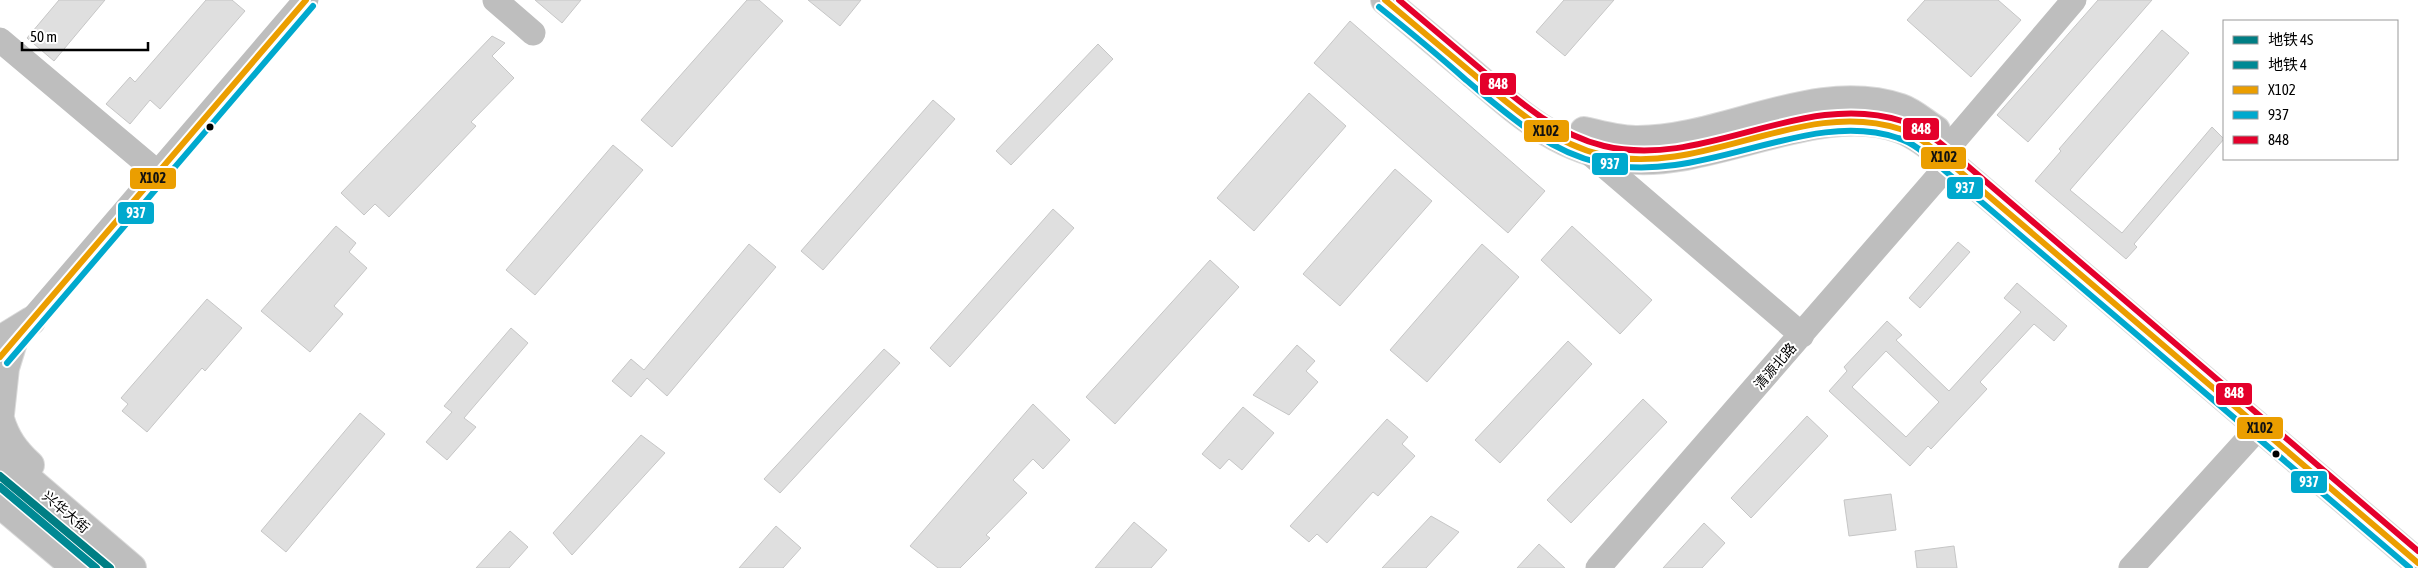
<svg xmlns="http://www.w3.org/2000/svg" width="2418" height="568" font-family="'Asap Condensed','Noto Sans SC',sans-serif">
<rect width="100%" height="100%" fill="#fff"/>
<!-- building -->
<path fill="#dfdfdf" stroke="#c6c6c6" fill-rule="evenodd" d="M59,0H105L54,61L27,38Z
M206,0H232L245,11L160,109L150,100L130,124L106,104L130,77L135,82Z
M535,0H581L562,23Z
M747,0H759L783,21L672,147L641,120Z
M808,0H861L840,26Z
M1564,0H1614L1565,56L1536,32Z
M1925,0H1998L2021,20L1971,77L1907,20Z
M2098,0H2152L2028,142L1997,115Z
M1350,21L1545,191L1508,233L1314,63Z
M2162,30L2189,53L2070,190L2122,233L2212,127L2224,139L2134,244L2137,247L2126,259L2035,181L2061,151L2059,149Z
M492,36L505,43L492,56L514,78L471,122L476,126L389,217L375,204L364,215L341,193Z
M1098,44L1113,59L1011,165L996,151Z
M1309,93L1346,126L1254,231L1217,198Z
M933,100L955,119L823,270L801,251Z
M613,145L643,170L535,295L506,270Z
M1395,169L1432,201L1340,306L1303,274Z
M1053,209L1074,228L950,367L930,348Z
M336,226L356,243L349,252L367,268L334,306L343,314L310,352L261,311Z
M1572,226L1652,300L1620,334L1541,260Z
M1958,242L1970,252L1920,308L1909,298Z
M749,244L776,267L667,396L647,378L631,397L612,381L631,359L644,370Z
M1482,244L1519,277L1427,382L1390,350Z
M1210,260L1239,287L1115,424L1086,397Z
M2017,283L2067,326L2054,341L2034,324L1980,382L1987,389L1931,449L1928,446L1910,466L1829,391L1847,371L1844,367L1887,321L1902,335L1896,340L1949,391L2021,312L2004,298ZM1886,351L1939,402L1906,437L1852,387Z
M207,299L242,328L205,371L202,368L147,432L122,411L128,404L121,398Z
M511,328L528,343L464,418L476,427L447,460L426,442L452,412L444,406Z
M1568,341L1592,364L1500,463L1475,440Z
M1297,345L1315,361L1306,371L1318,382L1289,415L1253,395Z
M884,349L900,363L780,493L764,479Z
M1643,399L1667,422L1571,523L1547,500Z
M1033,404L1070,440L1043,469L1033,459L1013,480L1027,493L986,535L990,538L960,568H938L910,546Z
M1243,407L1274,433L1242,470L1229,459L1220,469L1202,454Z
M360,413L385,434L286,552L261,531Z
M1807,416L1828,436L1751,518L1731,498Z
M1387,419L1408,437L1402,444L1415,456L1378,496L1373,492L1327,543L1317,534L1309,542L1290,526Z
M641,435L665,453L572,555L553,533Z
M1891,494L1896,530L1849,536L1844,500Z
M1431,516L1459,532L1426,568H1382Z
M1134,522L1167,550L1151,568H1095Z
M1704,523L1725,543L1702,568H1663Z
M776,526L801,548L783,568H739Z
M510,531L528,547L509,568H476Z
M1539,544L1565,568H1517Z
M1954,546L1957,568H1917L1915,551Z"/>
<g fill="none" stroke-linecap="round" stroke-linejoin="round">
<defs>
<path id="major" d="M1385,0C1414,24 1443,49 1472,73C1521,115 1558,150 1624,159C1710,170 1819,99 1900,129C1919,136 1935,151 1950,163L2418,563
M1584,131C1600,135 1619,140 1636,140C1723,141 1814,79 1901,108C1913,112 1925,123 1936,130
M0,340L31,321
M0,414L5,368L13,342
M0,419C6,439 15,451 30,465
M0,455L132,568
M0,504L76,568"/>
</defs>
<!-- major casing -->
<use href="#major" stroke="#dbdbdb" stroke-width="30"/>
<!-- minor -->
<path stroke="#bebebe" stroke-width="25" d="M495,0L533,33
M0,40L158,173
M1586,150L1802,335
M18,336L306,0
M1598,568L1950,163L1953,142L2074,0
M2131,568L2259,427"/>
<!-- major -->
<use href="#major" stroke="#bebebe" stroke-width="28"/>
<defs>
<path id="bus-1" d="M1385,0C1414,24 1443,49 1472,73C1511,106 1551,143 1602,155C1703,178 1802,97 1900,129C1919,135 1935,151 1950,163L2418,563
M0,357L306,0"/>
<path id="bus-2" d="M1379,7C1409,31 1438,55 1466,80C1507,114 1547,151 1600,163C1702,187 1806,107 1898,138C1915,143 1930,158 1944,170L2410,568
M7,363L313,6"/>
<path id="bus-3" d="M1399,0C1425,22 1451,44 1477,66C1515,98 1554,134 1604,146C1705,170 1802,89 1902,121C1923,127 1940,143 1956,156L2418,551"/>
</defs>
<!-- bus-1 casing -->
<use href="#bus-1" stroke="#fff" stroke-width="10"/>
<!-- bus-2 casing -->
<use href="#bus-2" stroke="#fff" stroke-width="10"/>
<!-- bus-3 casing -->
<use href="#bus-3" stroke="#fff" stroke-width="10"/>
<!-- bus-1 -->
<use href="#bus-1" stroke="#eb9e00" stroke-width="6"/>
<!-- bus-2 -->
<use href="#bus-2" stroke="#00a9ce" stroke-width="6"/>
<!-- bus-3 -->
<use href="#bus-3" stroke="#e4002b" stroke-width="6"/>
<defs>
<path id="metro-1" d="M0,476L110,568"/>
<path id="metro-2" d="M0,487L96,568"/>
</defs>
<!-- metro-1 casing -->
<use href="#metro-1" stroke="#fff" stroke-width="11"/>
<!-- metro-2 casing -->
<use href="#metro-2" stroke="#fff" stroke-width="11"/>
<!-- metro-1 -->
<use href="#metro-1" stroke="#007e84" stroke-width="8"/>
<!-- metro-2 -->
<use href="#metro-2" stroke="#008994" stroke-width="8"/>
</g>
<!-- markers -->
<g fill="#000" stroke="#fff" stroke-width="2">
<circle cx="210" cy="127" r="4.5"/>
<circle cx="2276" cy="454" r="4.5"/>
</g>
<g text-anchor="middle" stroke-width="4" stroke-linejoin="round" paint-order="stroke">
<!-- street labels -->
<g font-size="14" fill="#000" stroke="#fff">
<text transform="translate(1775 366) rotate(-49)" y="5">清源北路</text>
<text transform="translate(66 512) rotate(40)" y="5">兴华大街</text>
</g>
</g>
<g stroke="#fff" stroke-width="2">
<rect x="1479" y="72" width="38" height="24" rx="5" fill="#e4002b"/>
<rect x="1902" y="117" width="38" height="24" rx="5" fill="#e4002b"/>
<rect x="1523" y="119" width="47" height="24" rx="5" fill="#eb9e00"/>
<rect x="1920" y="146" width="47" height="24" rx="5" fill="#eb9e00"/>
<rect x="1591" y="152" width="38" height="24" rx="5" fill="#00a9ce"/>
<rect x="129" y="167" width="48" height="23" rx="5" fill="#eb9e00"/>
<rect x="1946" y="176" width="38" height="24" rx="5" fill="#00a9ce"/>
<rect x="117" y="201" width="38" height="24" rx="5" fill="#00a9ce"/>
<rect x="2215" y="382" width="38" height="24" rx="5" fill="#e4002b"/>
<rect x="2236" y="416" width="48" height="24" rx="5" fill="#eb9e00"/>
<rect x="2290" y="470" width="38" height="24" rx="5" fill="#00a9ce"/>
</g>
<g font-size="14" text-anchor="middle" font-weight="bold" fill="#fff">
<text x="1498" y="89">848</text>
<text x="1921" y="134">848</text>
<text x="1610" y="169">937</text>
<text x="1965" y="193">937</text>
<text x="136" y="218">937</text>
<text x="2234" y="398">848</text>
<text x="2309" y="487">937</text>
</g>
<g font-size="14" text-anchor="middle" font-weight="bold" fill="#111">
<text x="1546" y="136">X102</text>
<text x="1944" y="162">X102</text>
<text x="153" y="183">X102</text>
<text x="2260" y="433">X102</text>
</g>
<!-- legend -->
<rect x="2223" y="20" width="175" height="140" fill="#ffffff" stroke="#999999"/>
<rect x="2233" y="36" width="25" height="8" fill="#007e84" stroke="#999999"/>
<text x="2268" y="45" font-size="15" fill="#000000">地铁 4S</text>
<rect x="2233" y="61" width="25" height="8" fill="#008994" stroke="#999999"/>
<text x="2268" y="70" font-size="15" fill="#000000">地铁 4</text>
<rect x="2233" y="86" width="25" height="8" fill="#eb9e00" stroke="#999999"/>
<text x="2268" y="95" font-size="15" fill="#000000">X102</text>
<rect x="2233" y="111" width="25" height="8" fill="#00a9ce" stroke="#999999"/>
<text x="2268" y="120" font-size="15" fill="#000000">937</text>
<rect x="2233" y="136" width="25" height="8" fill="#e4002b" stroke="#999999"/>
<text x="2268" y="145" font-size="15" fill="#000000">848</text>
<!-- scale -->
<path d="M22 42v8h126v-8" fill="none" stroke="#000000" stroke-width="2.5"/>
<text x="30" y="42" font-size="15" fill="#000000" stroke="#ffffff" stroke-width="4" paint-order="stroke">50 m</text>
</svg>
